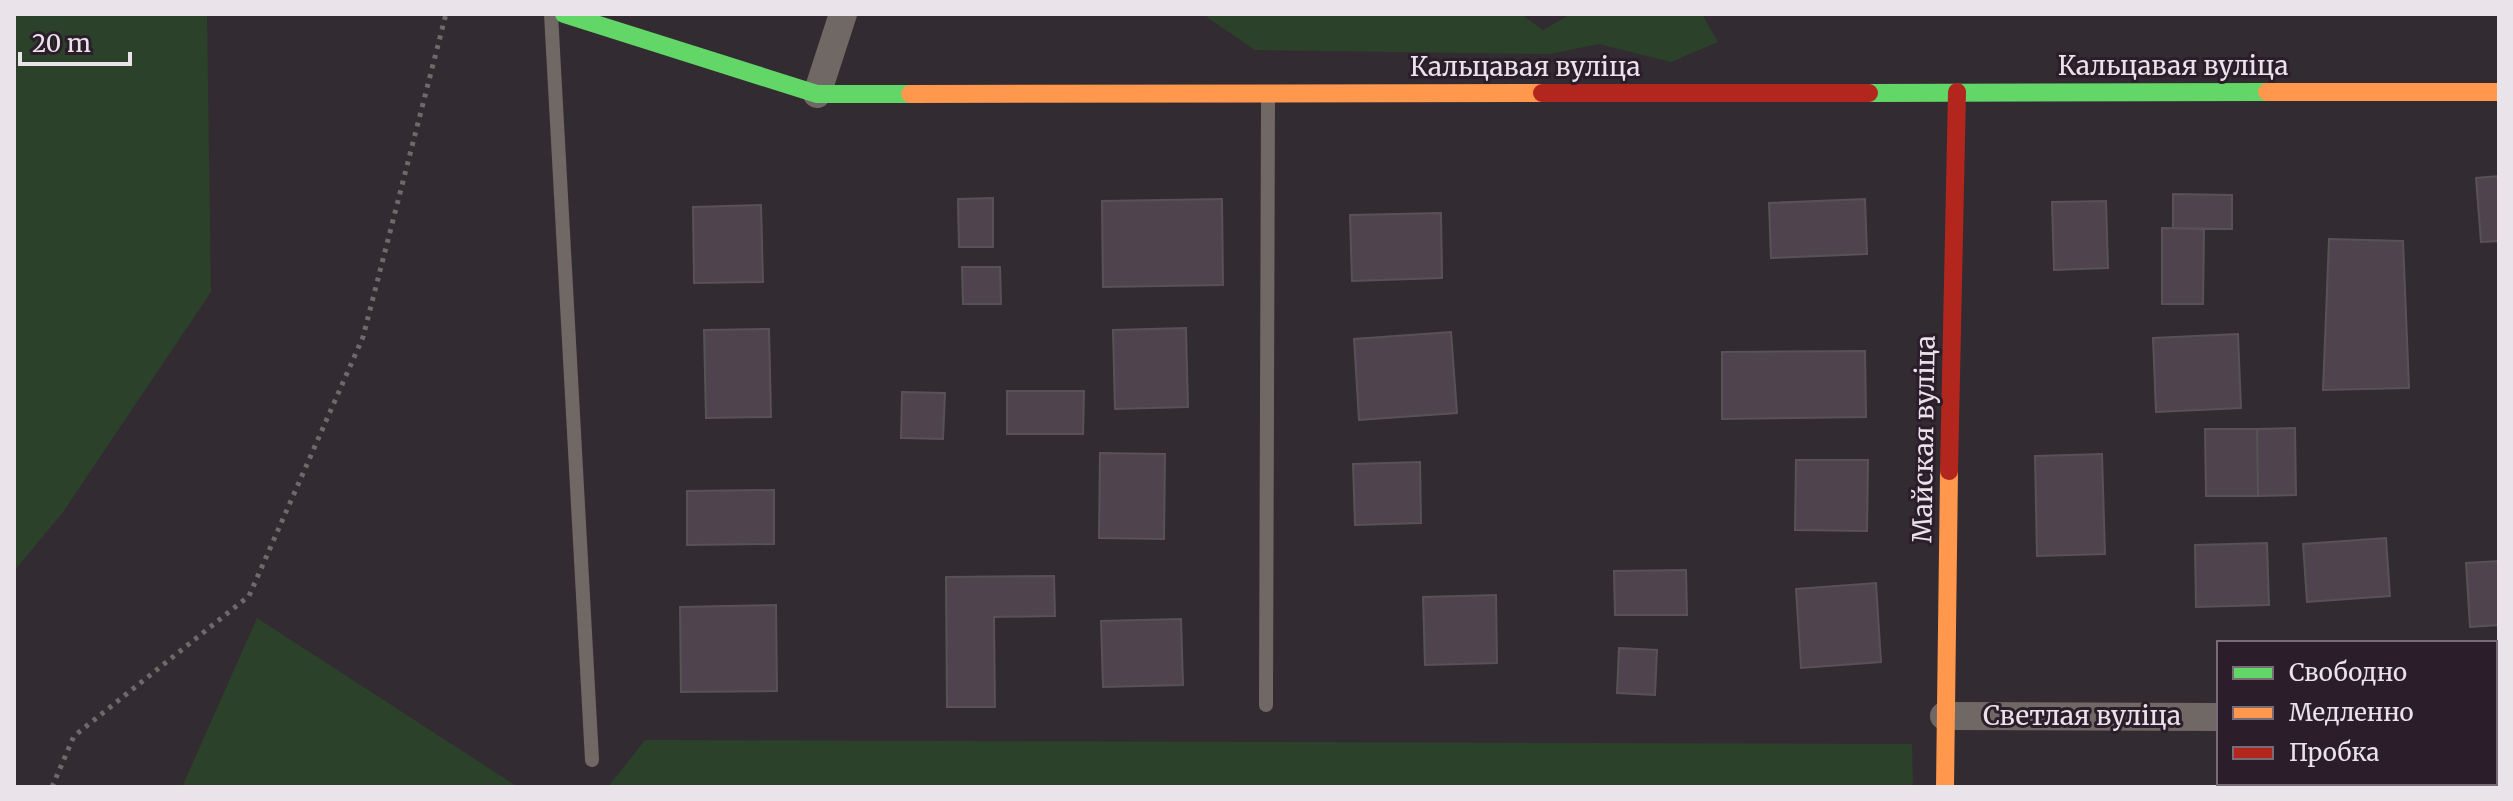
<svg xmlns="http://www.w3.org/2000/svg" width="2513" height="801" font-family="Merriweather,serif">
<rect width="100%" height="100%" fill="#322b31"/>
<!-- green -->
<path fill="#2c412a" d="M14,14H207L211,292L63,512L14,571Z
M1205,14H1521L1543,30L1571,14H1702L1718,42L1671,62L1599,44L1550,54L1255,50L1208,18Z
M257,618L518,787H182Z
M645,740L1912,744L1913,787H608Z"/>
<!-- building -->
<path fill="#4f444e" stroke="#585257" stroke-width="2" d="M2499,176V241L2481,242L2476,178Z
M2173,194L2232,195V229L2173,228Z
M993,198V247H959L958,199Z
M1222,199L1223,285L1103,287L1102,201Z
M1865,199L1867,254L1771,258L1769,203Z
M2106,201L2108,268L2054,270L2052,202Z
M761,205L763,282L694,283L693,207Z
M1441,213L1442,278L1352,281L1350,215Z
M2162,228L2204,229L2203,304H2162Z
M2329,239L2403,241L2409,388L2323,390Z
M962,267H1000L1001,304H963Z
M1186,328L1188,407L1115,409L1113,330Z
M769,329L771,417L706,418L704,330Z
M1451,332L1457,413L1359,420L1354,339Z
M2238,334L2241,408L2156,412L2153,338Z
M1865,351L1866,417L1722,419V352Z
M1007,391H1084L1083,434H1007Z
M902,392L945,393L943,439L901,438Z
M2295,428L2296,495L2258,496L2257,429Z
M2205,429H2257L2258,496H2206Z
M1100,453L1165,454L1164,539L1099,538Z
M2102,454L2105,554L2037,556L2035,456Z
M1796,460H1868L1867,531L1795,530Z
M1420,462L1421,523L1355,525L1353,464Z
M774,490V544L687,545V491Z
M2386,538L2390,596L2307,602L2303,544Z
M2267,543L2269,605L2196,607L2195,545Z
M2499,561V625L2470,627L2466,563Z
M1686,570L1687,615H1615L1614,571Z
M1054,576L1055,616L994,617L995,707H947L946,577Z
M1876,583L1881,662L1801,668L1796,589Z
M1496,595L1497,663L1425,665L1423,597Z
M776,605L777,691L681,692L680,607Z
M1181,619L1183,685L1103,687L1101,621Z
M1619,648L1657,650L1655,695L1617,693Z"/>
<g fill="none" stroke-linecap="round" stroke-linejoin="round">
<!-- path -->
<path stroke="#6f6968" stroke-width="5" stroke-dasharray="4 6" stroke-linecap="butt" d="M52,787L74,736L249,596L363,337L446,14"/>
<!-- lane -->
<path stroke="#706864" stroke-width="14" d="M551,14L592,760
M1266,705L1268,97"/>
<!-- street -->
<path stroke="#706864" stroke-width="28" d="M817,94L843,14
M1944,716L2219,717
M2495,717H2499"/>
<!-- fast -->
<path stroke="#63d668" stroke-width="18" d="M564,14L817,94H910
M1869,93L2267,92"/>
<!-- slow -->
<path stroke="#ff974d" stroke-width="18" d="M2267,92H2499
M910,94L1542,93
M1945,787L1949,471"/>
<!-- jam -->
<path stroke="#b3261e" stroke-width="18" d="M1542,93H1869
M1949,471L1957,92"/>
</g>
<g text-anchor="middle" stroke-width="6" stroke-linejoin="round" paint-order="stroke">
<!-- street labels -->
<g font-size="26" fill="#ebe3ea" stroke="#2b1e2a">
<text x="2173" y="75">Кальцавая вуліца</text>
<text x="1525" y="76">Кальцавая вуліца</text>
<text transform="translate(1924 439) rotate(-89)" y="9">Майская вуліца</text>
<text x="2082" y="725">Светлая вуліца</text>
</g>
</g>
<!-- border -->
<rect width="2513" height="801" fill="none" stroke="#ebe3ea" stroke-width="32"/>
<!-- legend -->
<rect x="2217" y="641" width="280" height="144" fill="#2b1e2a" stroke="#786d77" stroke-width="2"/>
<rect x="2233" y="667" width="40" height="12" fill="#63d668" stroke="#786d77" stroke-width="2"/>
<text x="2289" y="681" font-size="24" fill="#ebe3ea">Свободно</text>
<rect x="2233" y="707" width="40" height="12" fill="#ff974d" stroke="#786d77" stroke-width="2"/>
<text x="2289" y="721" font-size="24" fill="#ebe3ea">Медленно</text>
<rect x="2233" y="747" width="40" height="12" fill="#b3261e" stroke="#786d77" stroke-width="2"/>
<text x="2289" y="761" font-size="24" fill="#ebe3ea">Пробка</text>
<!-- scale -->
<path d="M20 52v12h110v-12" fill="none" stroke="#ebe3ea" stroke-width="4"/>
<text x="32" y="52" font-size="24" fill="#ebe3ea" stroke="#2b1e2a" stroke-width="6" paint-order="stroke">20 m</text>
</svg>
